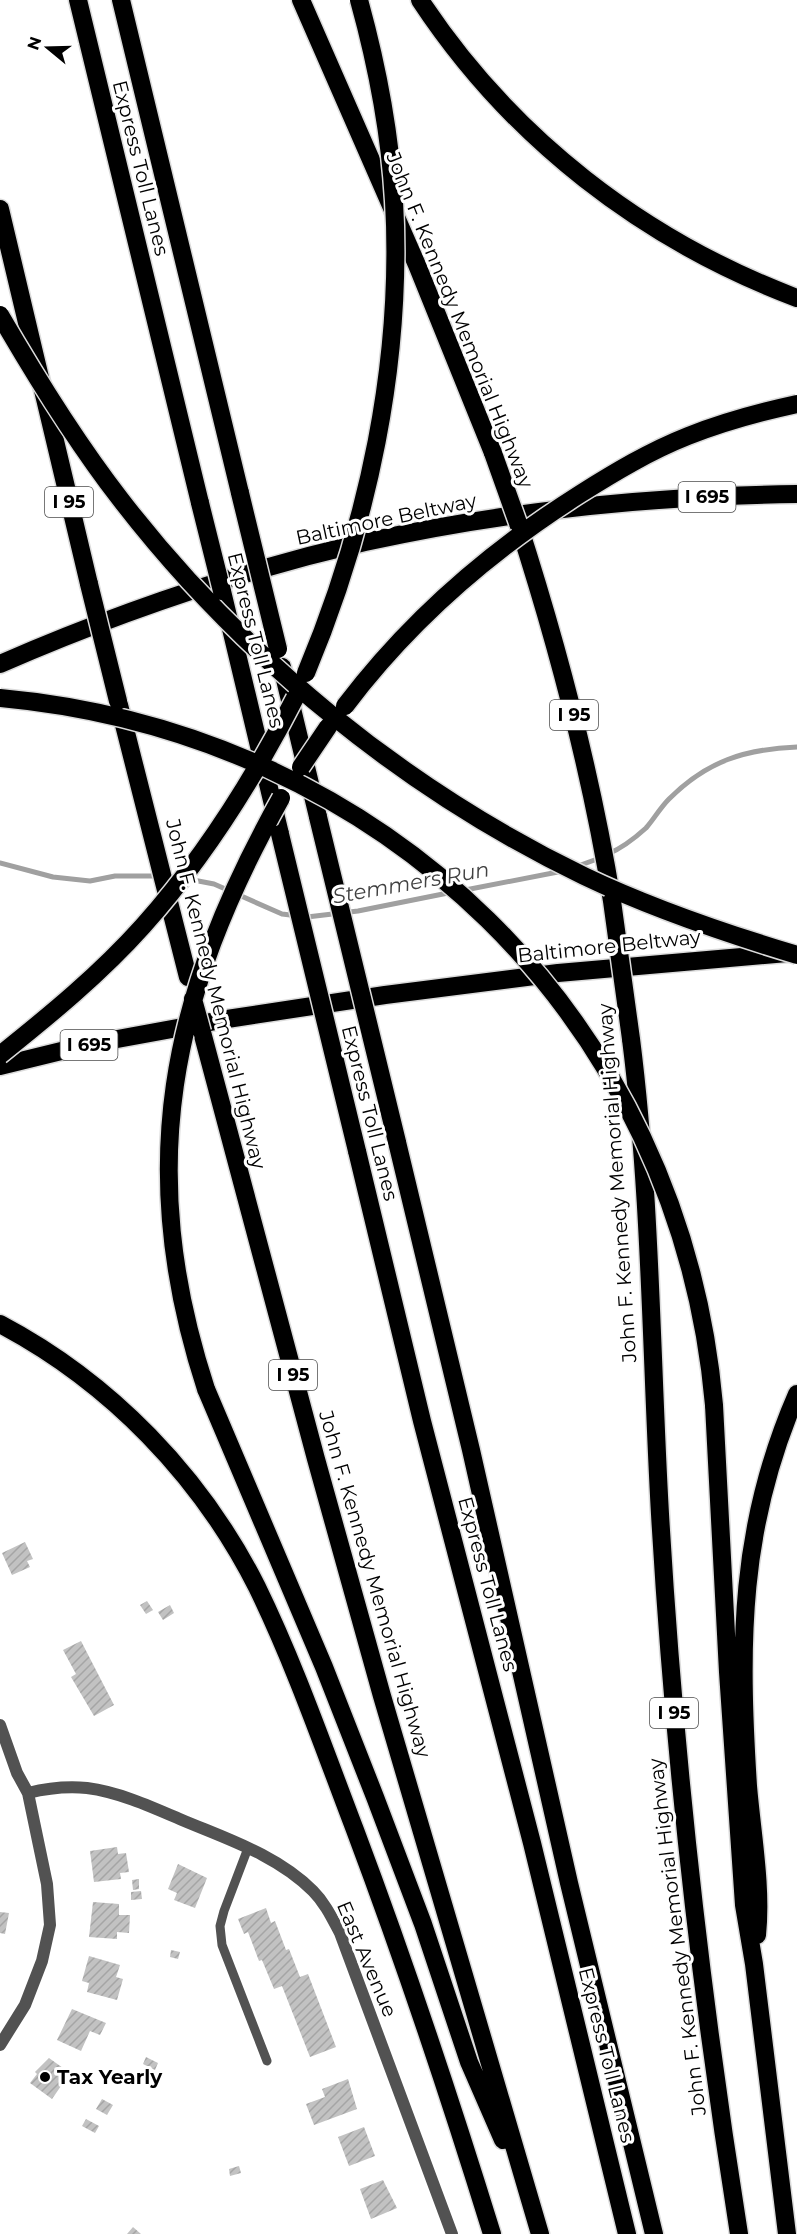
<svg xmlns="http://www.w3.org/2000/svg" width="797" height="2234" font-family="Montserrat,sans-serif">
<defs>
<pattern id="building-hatch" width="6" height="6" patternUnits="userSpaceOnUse" patternTransform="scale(1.5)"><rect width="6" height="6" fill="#c2c2c2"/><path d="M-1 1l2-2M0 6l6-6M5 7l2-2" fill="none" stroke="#a5a5a5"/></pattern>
</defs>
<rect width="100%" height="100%" fill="#fff"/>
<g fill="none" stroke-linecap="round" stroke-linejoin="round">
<!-- stream -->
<path stroke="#a0a0a0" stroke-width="5" d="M608,854C622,848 635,838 646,828C654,819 660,808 669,799C707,761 745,749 797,747
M0,863L53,877L90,881L115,876H158
M578,866L600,858
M188,879L214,884L282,914L307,917L358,911L448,893
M460,891L563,871"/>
</g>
<!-- building -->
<path fill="url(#building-hatch)" d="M25,1542L33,1559L27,1561L30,1567L12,1575L2,1553Z
M147,1601L153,1610L146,1614L140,1605Z
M170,1605L174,1613L163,1620L158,1612Z
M81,1641L114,1705L94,1716L71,1677L76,1674L63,1650Z
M117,1847L118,1854L126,1853L129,1872L120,1873L121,1879L94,1882L90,1851Z
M178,1864L207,1878L195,1908L174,1900L177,1893L168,1889Z
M139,1879V1889L133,1890L132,1880Z
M141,1891L142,1899L131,1900V1892Z
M93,1902L119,1904V1915H130L129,1933L117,1932V1939L89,1937Z
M266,1908L271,1923L275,1921L286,1950L289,1949L300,1977L308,1974L336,2047L310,2057L282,1986L274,1989L262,1960L259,1961L248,1932L244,1934L238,1919Z
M0,1912L9,1913L5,1934L0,1933Z
M171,1950L180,1952L178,1959L170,1957Z
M89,1956L120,1965L116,1977L123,1979L117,2000L87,1992L89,1983L82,1981Z
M72,2009L106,2023L100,2035L90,2031L81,2051L57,2040Z
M146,2057L158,2063L155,2070L143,2064Z
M49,2058L70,2073L52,2099L30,2083L37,2074L35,2072Z
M348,2079L357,2109L314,2125L306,2104L325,2097L322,2089Z
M102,2099L113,2105L107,2115L96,2109Z
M86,2119L99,2126L95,2133L82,2126Z
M364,2127L375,2156L349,2166L338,2137Z
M239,2166L241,2173L230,2176L229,2169Z
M383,2180L397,2208L371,2219L360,2189Z
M133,2227L141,2234H127Z"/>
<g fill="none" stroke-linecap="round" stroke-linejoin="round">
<defs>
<path id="highway" d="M78,0L200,503
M121,0L240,493
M301,0L417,265L493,453
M420,0C511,138 643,240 797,298
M0,209L89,584
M518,523C558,647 591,772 612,901
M222,591L280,834
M0,664C117,613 240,571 365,542C506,511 653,496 797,494
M282,667L318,817
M119,705L188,977
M202,1032L316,1459L382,1696L540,2234
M631,1039C651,1196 651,1356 660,1514C674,1755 701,1996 739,2234
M0,1066L90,1044L227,1019L385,995L558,973L787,953
M397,1142L471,1450L569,1883L654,2234
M357,1151L422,1421L532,1843L627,2234
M0,1324C110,1382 201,1476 257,1587C295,1665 324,1749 355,1830C405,1963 450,2098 492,2234
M206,1389L324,1667L375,1797L423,1924L469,2062L503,2140
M714,1405L728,1672L744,1905L754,1964L787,2234
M757,1935C762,1887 752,1834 748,1786C739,1644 739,1527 797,1394"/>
</defs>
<!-- highway casing -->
<use href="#highway" stroke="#dbdbdb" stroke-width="21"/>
<!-- lane -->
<path stroke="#525252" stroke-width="9" d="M248,1848L224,1911L220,1926L222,1945L267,2061"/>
<!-- street -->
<path stroke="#525252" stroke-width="12" d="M0,1725L17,1773L28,1793L47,1884L50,1925L42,1961L25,2005L0,2045
M28,1793C48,1788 66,1786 87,1788C119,1792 152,1807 182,1820C227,1839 277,1855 313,1891C325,1903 332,1918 340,1933L452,2234"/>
<!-- highway -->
<use href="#highway" stroke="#000" stroke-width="18"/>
<defs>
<path id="highway-bridge" d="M0,315C37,379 76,442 121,500C242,657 406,790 584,876C653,909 724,933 797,955
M493,453L518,523
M240,493L278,649
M200,503L222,591
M89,584L118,701
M306,673C368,525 403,362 394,201C390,133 377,65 359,0
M0,698C383,733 680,1019 714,1405
M345,706C410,620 490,551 580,494C615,472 650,451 688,436C723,422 760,412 797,404
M301,767L328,727
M318,817L397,1142
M280,834L357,1151
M612,901L631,1039
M193,999L202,1032
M0,1055C50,1015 100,974 143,926C204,858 253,780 295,698
M206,1389C134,1169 170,996 281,798"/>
</defs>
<!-- highway-bridge casing -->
<use href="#highway-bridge" stroke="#dbdbdb" stroke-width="21" stroke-linecap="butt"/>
<!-- highway-bridge -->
<use href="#highway-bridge" stroke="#000" stroke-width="18"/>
</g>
<!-- markers -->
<circle fill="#000" stroke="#fff" stroke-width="2" cx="45" cy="2077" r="6"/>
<g text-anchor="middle" stroke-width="6" stroke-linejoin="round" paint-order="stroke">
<!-- shield labels -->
<g fill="#fff" stroke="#4c4c4c" stroke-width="1.5">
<rect x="678.5" y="482" width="57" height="30" rx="4.5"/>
<rect x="45" y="487" width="48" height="30" rx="4.5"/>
<rect x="550" y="700" width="48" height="30" rx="4.5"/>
<rect x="60.5" y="1030" width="57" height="30" rx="4.5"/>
<rect x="269" y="1360" width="48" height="30" rx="4.5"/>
<rect x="650" y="1698" width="48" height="30" rx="4.5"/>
</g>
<g font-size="18" font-weight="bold" fill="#000">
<text x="707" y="503">I 695</text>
<text x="69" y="508">I 95</text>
<text x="574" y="721">I 95</text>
<text x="89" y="1051">I 695</text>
<text x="293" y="1381">I 95</text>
<text x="674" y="1719">I 95</text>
</g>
<!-- street labels -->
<g font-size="20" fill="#000" stroke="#fff">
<text transform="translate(141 168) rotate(76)" y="7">Express Toll Lanes</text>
<text transform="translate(460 320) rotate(68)" y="7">John F. Kennedy Memorial Highway</text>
<text transform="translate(386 519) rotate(-12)" y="7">Baltimore Beltway</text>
<text transform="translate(256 640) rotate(76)" y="7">Express Toll Lanes</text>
<text transform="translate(609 946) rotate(-6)" y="7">Baltimore Beltway</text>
<text transform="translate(216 994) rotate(76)" y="7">John F. Kennedy Memorial Highway</text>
<text transform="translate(370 1113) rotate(76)" y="7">Express Toll Lanes</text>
<text transform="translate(617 1183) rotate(-94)" y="7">John F. Kennedy Memorial Highway</text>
<text transform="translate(375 1584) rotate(74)" y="7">John F. Kennedy Memorial Highway</text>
<text transform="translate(488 1584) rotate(75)" y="7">Express Toll Lanes</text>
<text transform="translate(677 1937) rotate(-97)" y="7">John F. Kennedy Memorial Highway</text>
<text transform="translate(367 1959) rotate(67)" y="7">East Avenue</text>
<text transform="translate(607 2055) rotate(76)" y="7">Express Toll Lanes</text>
</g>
<!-- poi labels -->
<g font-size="20" font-weight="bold" fill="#000" stroke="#fff" text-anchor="start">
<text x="57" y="2084">Tax Yearly</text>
</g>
<!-- water labels -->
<g font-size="21" font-style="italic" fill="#414141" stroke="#fff">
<text transform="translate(411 883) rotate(-10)" y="7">Stemmers Run</text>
</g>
</g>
<!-- north arrow -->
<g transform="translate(48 48) rotate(289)" stroke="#ffffff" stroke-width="4.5" paint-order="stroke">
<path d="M0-4.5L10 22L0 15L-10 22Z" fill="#000000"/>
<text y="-9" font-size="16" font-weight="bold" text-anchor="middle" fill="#000000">N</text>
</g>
</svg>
